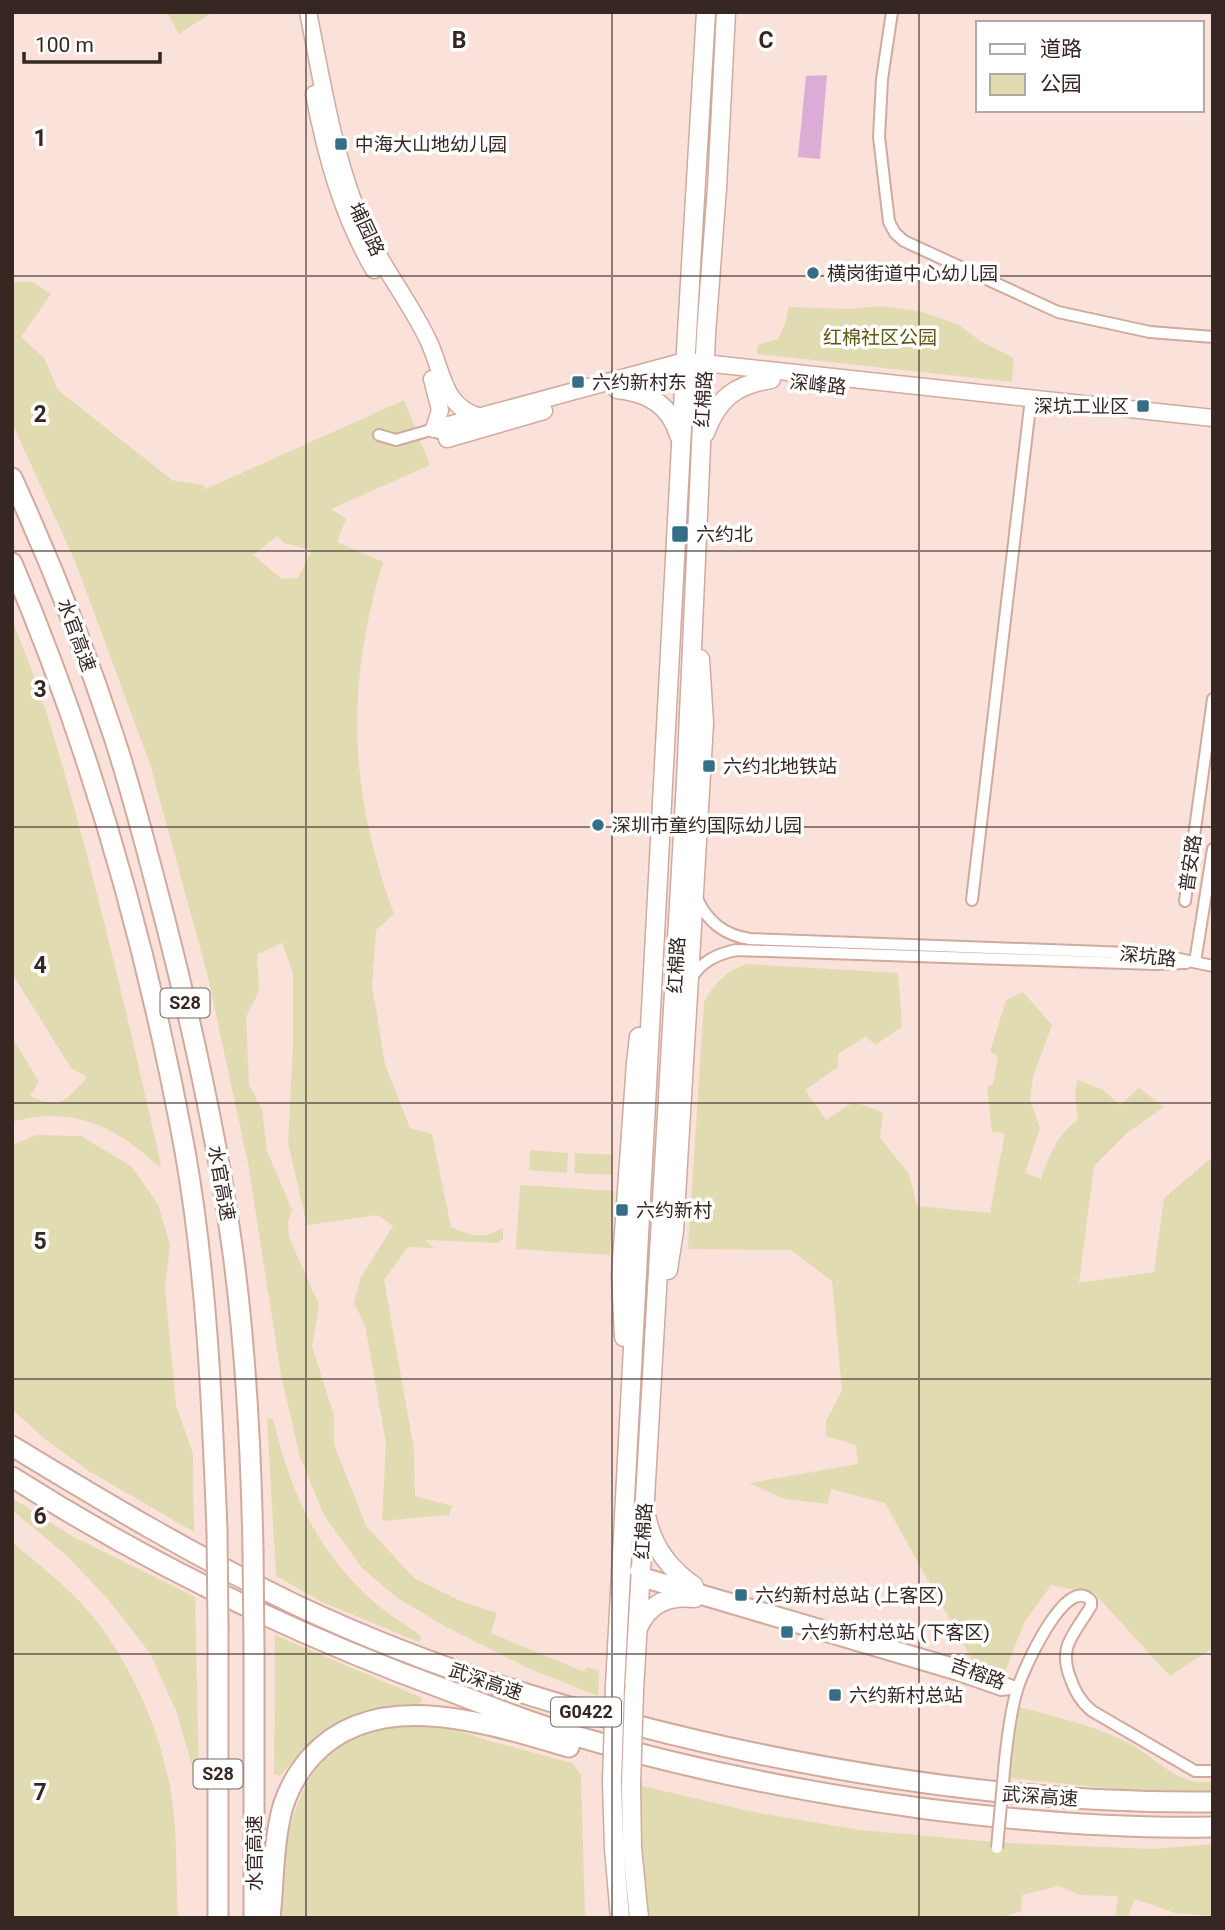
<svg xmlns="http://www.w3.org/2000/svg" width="1225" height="1930" font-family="Roboto,'Noto Sans SC',sans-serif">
<rect width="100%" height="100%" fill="#fae1da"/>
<!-- green -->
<path fill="#e0dbb1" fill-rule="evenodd" d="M167,12H213L179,34Z
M12,282H32L51,294L21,337L44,358L58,390L172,480L203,485L206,489L404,400L430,465L331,509L346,519L337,542L383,562C345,688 349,791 394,914L376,930L372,985L385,1064L410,1128L432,1134L451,1227C471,1235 482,1241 501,1228L503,1229V1239L497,1243L425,1240L434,1248L408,1247L384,1280L414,1450L415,1496L452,1506L449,1515L382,1521L386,1443L365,1325L354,1303L361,1277L393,1226L378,1215L307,1225L288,1143L293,1045V973L282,943L257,954L259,991L246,1017L249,1085L262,1109L267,1151L292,1210L288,1221L289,1237L319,1305L312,1346L334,1416V1444L366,1526L414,1578L463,1602L497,1613L491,1633L584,1672L587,1667L599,1671L598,1696L528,1668L448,1628L396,1597L362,1568L324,1515L300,1457L281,1375L248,1163L208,977L150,764L75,561L12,423ZM277,536L284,543L312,550L298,578L282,579L253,555Z
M879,306L919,311L959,325L980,341L1014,358L1012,382L757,354L758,345L778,339L785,324L789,307L852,309Z
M12,619C24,651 37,682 47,714C92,862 127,1014 161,1165L158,1166C115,1126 72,1105 12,1122V1037L39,1082L30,1096C62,1111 66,1100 87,1077L71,1068L12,973Z
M746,964L898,973L902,1027L875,1045L866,1036L838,1054V1067L805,1090L826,1120L854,1102L883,1112L880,1138L909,1174L917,1206L990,1213L1005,1133L992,1132L987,1087L993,1084L998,1056L990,1052L1006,1000L1023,992L1052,1025L1033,1077L1030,1100L1040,1128L1025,1173L1041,1179C1049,1156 1057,1134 1078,1120L1075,1094L1077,1080L1102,1089L1120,1105L1139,1088L1164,1107L1128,1132L1094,1166L1079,1283L1154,1272L1164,1198L1213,1157V1648L1170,1676L1095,1594L1051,1585L1024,1623L1004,1674L975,1665L885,1503L831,1489L828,1504L785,1499L749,1483L858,1464L856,1445L826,1436V1421L842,1391L832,1281L791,1250L688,1249L704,1002C714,983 726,972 746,964Z
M36,1135L81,1136L131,1166L158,1204L170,1245L165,1288L176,1405L193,1454L194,1532L89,1471L45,1439L12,1409V1145Z
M530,1150L568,1153L567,1173L529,1170Z
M575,1153L613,1155L612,1175L574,1173Z
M520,1185L614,1191L610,1255L516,1249Z
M267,1419H273C290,1490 316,1551 373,1601C387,1614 405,1624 421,1636L419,1642L322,1602L276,1576Z
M12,1498L72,1536L195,1597L199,1774L195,1776L177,1713L150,1653L107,1598L66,1555L12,1510Z
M12,1542C39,1565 77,1594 98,1623C138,1676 168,1749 174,1816C177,1849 176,1884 178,1918H12Z
M275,1635L422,1698L420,1707C351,1707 324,1724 280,1776L274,1774Z
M1019,1707C1057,1717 1097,1726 1132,1745C1158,1759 1181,1789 1213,1781V1791L1144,1792L1010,1778L1014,1724Z
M415,1725L456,1730L490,1741L572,1763L581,1775L585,1918H279C283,1852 289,1768 357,1736C374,1728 397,1727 415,1725Z
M639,1785L748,1811L860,1830L1006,1843L1153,1849L1213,1844V1916L1175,1913L1135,1899L1127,1918H1115L1118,1896L1080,1895L1059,1886L1022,1895L1021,1911L1000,1918H647L640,1871Z"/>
<!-- water -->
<path fill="#dbacd6" d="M827,75L820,159L798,157L806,76Z"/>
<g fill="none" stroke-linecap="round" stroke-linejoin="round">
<defs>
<path id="street" d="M892,12L882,79L879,137L889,222L895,233L904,241L1058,312L1150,332L1213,337
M379,435L396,440L434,429L439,433
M697,899C708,922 724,935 750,939L1155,954L1213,966
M972,900L1031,398
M1185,901L1213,699
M1195,962L1213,849
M691,979C701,961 718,954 736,950L1155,964L1186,963
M635,1571L961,1666L1015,1687
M637,1580L958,1675L1001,1690L1017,1688
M1005,1760C1008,1736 1010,1712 1017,1690C1022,1672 1067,1571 1091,1601V1606C1074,1635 1057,1646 1071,1680C1076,1693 1081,1702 1092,1711L1195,1771H1213"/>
<path id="secondary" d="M308,12C323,85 334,162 365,230C383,269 411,303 429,342C443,372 443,408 481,417
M314,94C326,156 342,215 374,270
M432,379L440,410L434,429
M434,429L685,361L1213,418
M447,439L544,411"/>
<path id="primary" d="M617,389C647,392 670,404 679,435
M705,433C718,398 735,385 771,379
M668,1270L674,1231L704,723L700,659
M624,1337L621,1275L636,1063L639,1037
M647,1519C653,1548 671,1570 694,1586
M638,1628C649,1603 669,1595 695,1598
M615,1686L687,333L706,12
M634,1691L686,782L706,334L717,188L726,12
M612,1782L614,1848L620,1918
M631,1785L632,1848L639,1918"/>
<path id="highway" d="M12,478C51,563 85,649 114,737C134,798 150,862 166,924C193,1030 217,1137 232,1246C246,1346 251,1449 253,1550
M12,563C92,751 148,950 185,1151C207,1276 212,1403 217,1530
M12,1446C104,1502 198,1558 296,1605C433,1670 578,1714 726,1747C887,1782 1047,1804 1213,1802
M12,1477C150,1565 298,1636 452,1692C491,1707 531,1723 572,1735C688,1769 807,1793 927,1809C1022,1821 1117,1829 1213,1827
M254,1650V1918
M218,1918V1630
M270,1918C274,1881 273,1842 283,1806C289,1788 299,1770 312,1756C377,1685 489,1724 569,1747"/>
</defs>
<!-- street casing -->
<use href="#street" stroke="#d1aa9e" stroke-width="14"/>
<!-- secondary casing -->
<use href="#secondary" stroke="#d1aa9e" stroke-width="19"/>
<!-- primary casing -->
<use href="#primary" stroke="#d1aa9e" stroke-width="21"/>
<!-- highway casing -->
<use href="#highway" stroke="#d1aa9e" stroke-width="23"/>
<!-- street -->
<use href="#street" stroke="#fff" stroke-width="10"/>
<!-- secondary -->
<use href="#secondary" stroke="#fff" stroke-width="16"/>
<!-- primary -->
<use href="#primary" stroke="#fff" stroke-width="18"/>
<!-- highway -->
<use href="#highway" stroke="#fff" stroke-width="19"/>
<defs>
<path id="street-bridge" d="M997,1848L1005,1760"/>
<path id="primary-bridge" d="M612,1782L615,1686
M631,1785L634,1691"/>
<path id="highway-bridge" d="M217,1530L218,1630
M253,1550L254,1650"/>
</defs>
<!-- street-bridge casing -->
<use href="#street-bridge" stroke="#d1aa9e" stroke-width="14" stroke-linecap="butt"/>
<!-- primary-bridge casing -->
<use href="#primary-bridge" stroke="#d1aa9e" stroke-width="21" stroke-linecap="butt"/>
<!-- highway-bridge casing -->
<use href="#highway-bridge" stroke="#d1aa9e" stroke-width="23" stroke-linecap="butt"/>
<!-- street-bridge -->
<use href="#street-bridge" stroke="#fff" stroke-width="10"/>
<!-- primary-bridge -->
<use href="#primary-bridge" stroke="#fff" stroke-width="18"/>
<!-- highway-bridge -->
<use href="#highway-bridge" stroke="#fff" stroke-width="19"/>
</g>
<!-- grid -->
<path fill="none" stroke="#372723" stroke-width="2" stroke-opacity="0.55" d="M306,12V1918M612,12V1918M919,12V1918M12,276H1213M12,551H1213M12,827H1213M12,1103H1213M12,1379H1213M12,1654H1213"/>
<!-- markers -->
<g fill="#366e88" stroke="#fff" stroke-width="2.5">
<rect x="334" y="137" width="14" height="14" rx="3.5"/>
<circle cx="813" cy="273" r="7"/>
<rect x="571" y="375" width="14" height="14" rx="3.5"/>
<rect x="1136" y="399" width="14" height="14" rx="3.5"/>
<rect x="671" y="525" width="18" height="18" rx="3.5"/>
<rect x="702" y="759" width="14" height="14" rx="3.5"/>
<circle cx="598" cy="825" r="7"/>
<rect x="615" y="1203" width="14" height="14" rx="3.5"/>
<rect x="734" y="1588" width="14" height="14" rx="3.5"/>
<rect x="780" y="1625" width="14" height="14" rx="3.5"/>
<rect x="828" y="1688" width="14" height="14" rx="3.5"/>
</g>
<g text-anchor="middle" stroke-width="7" stroke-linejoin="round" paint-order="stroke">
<!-- shield labels -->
<g fill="#fff" stroke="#736865" stroke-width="2">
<rect x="160.5" y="988.5" width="49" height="29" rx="5"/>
<rect x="551" y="1697.5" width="70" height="29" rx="5"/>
<rect x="193.5" y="1759.5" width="49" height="29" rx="5"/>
</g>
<g font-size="18" font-weight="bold" fill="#372723">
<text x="185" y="1009">S28</text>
<text x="586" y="1718">G0422</text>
<text x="218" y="1780">S28</text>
</g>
<!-- poi labels -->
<g font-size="19" fill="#372723" stroke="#fff" text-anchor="start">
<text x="355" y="151">中海大山地幼儿园</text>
<text x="827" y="280">横岗街道中心幼儿园</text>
<text x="592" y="389">六约新村东</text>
<text x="1129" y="413" text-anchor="end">深坑工业区</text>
<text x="696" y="541">六约北</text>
<text x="723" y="773">六约北地铁站</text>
<text x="612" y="832">深圳市童约国际幼儿园</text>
<text x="636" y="1217">六约新村</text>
<text x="755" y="1602">六约新村总站 (上客区)</text>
<text x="801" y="1639">六约新村总站 (下客区)</text>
<text x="849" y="1702">六约新村总站</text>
</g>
<!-- street labels -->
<g font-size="19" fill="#372723" stroke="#fff">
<text transform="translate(367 229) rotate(65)" y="7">埔园路</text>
<text transform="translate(818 384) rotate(6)" y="7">深峰路</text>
<text transform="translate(703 399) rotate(-87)" y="7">红棉路</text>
<text transform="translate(77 635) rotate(70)" y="7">水官高速</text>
<text transform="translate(1190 863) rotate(-82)" y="7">普安路</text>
<text transform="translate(1148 956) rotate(6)" y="7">深坑路</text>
<text transform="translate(676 965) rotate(-87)" y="7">红棉路</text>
<text transform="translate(222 1183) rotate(80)" y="7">水官高速</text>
<text transform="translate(643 1531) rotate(-87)" y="7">红棉路</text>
<text transform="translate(978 1673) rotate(20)" y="7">吉榕路</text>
<text transform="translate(486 1681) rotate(19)" y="7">武深高速</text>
<text transform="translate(1040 1796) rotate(4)" y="7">武深高速</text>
<text transform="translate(254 1853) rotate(-90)" y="7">水官高速</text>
</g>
<!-- park labels -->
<g font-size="19" fill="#5e560f" stroke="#fff">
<text x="880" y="344">红棉社区公园</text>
</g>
</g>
<g font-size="23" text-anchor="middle" font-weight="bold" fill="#372723" stroke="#fff" stroke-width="7" stroke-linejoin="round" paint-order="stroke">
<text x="459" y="48">B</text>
<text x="766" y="48">C</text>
<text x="40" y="146">1</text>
<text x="40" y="422">2</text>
<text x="40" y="697">3</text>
<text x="40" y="973">4</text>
<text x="40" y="1249">5</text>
<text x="40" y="1524">6</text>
<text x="40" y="1800">7</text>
</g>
<!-- border -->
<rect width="1225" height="1930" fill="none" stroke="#372723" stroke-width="28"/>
<!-- legend -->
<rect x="976" y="21" width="228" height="91" fill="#ffffff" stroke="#afa9a7" stroke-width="2"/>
<rect x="990" y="44" width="35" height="10" fill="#ffffff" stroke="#afa9a7" stroke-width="2"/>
<text x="1040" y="56" font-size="21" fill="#372723">道路</text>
<rect x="990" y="74" width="35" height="21" fill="#e0dbb1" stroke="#afa9a7" stroke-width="2"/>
<text x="1040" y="91" font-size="21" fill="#372723">公园</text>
<!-- scale -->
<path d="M24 52v10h136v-10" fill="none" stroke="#372723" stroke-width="3.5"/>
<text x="35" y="52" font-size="21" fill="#372723" stroke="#ffffff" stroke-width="5" paint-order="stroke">100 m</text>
</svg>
